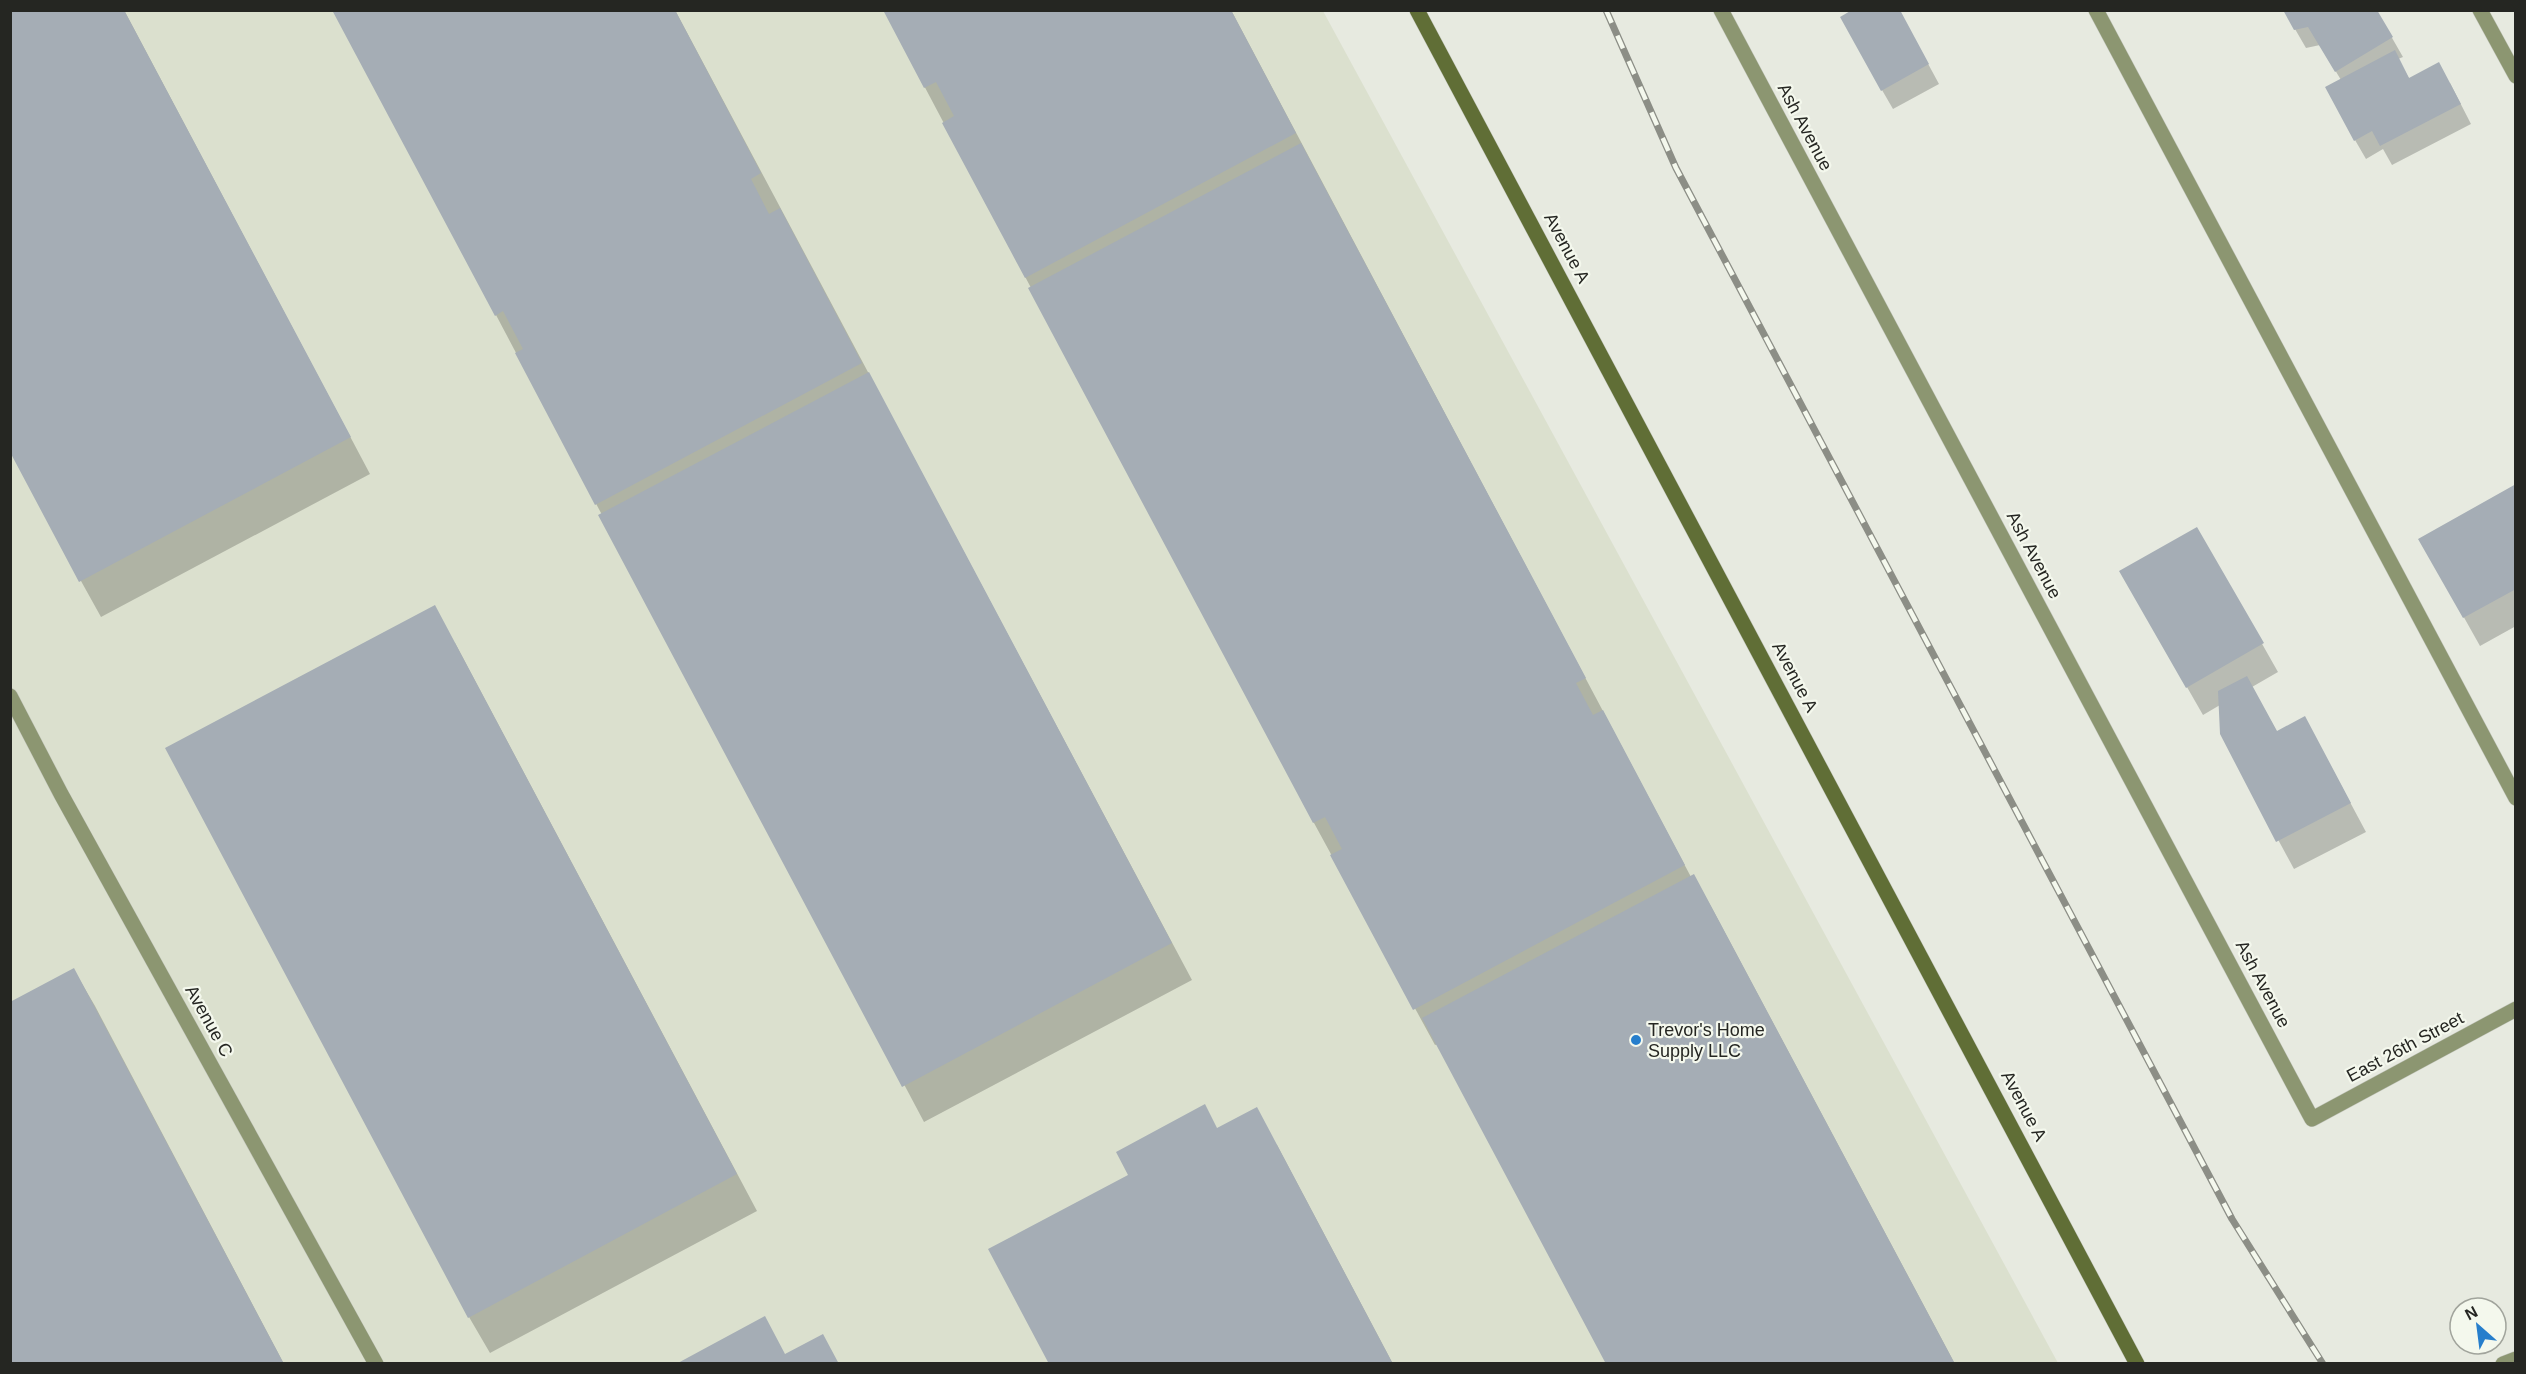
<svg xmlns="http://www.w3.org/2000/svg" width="2526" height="1374" font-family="Helvetica,sans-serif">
<rect width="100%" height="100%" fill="#e7eae0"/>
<!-- built -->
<path fill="#dbe0ce" d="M10,11H1323L2058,1363H11Z"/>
<!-- shadow -->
<path fill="#0003" d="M124,10L370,474L101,617L81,581Z
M675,10L1192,980L924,1122L496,315Z
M884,10H1231L1691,877L1694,876L1714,912L1955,1364L1438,1044L1435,1045L1314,823Z
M1899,10L1939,84L1893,109L1882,90Z
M2284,10H2376L2403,57L2398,59L2410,80L2450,83L2471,124L2392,165L2383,149L2366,159L2355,140L2341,80L2320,45L2306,48Z
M2516,486V626L2480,646L2420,539Z
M2197,529L2278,672L2252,687L2277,732L2320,746L2366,832L2294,869L2221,734L2220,705L2203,715L2121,572Z
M455,643L757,1211L490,1353L469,1317Z
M74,970L95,1006L284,1364H10Z
M1217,1129L1277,1145L1393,1364H1051L1130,1176Z"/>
<!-- building -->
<path fill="#a5adb5" d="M10,10H124L351,437L79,582L10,452Z
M332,10H675L761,173L751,179L769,214L780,208L862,363L595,505L515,353L523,349L503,311L495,316Z
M883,10H1231L1296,133L1025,278L942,123L954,116L936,82L924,88Z
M1852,10H1900L1929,64L1881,91L1840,17Z
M2283,10H2377L2393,37L2335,72L2308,27L2294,30Z
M2395,50L2409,78L2439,62L2461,104L2380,146L2372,131L2354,141L2325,87Z
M1301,143L1586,678L1576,683L1593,715L1603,710L1685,865L1413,1010L1330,855L1342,849L1325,817L1313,823L1028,288Z
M869,372L1172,943L902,1087L598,515Z
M2516,484V589L2463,618L2418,539Z
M2197,527L2264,643L2186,688L2119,571Z
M435,605L737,1174L468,1318L165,748Z
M2247,676L2277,731L2305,716L2351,803L2276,842L2220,734L2218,691Z
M1694,874L1955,1364H1606L1422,1018Z
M74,968L284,1364H10V1002Z
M1205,1104L1217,1128L1257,1107L1393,1364H1049L988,1249L1128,1175L1116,1152Z
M765,1316L785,1354L823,1334L839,1364H676Z"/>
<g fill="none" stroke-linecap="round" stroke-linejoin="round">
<defs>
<path id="service" d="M2096,10L2516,798"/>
<path id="minor" d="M1721,10L2312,1119L2516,1009
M2480,10L2516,76
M10,696L61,794L376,1364
M2503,1364L2516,1359"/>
<path id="secondary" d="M1417,10L2137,1364"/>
</defs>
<!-- service casing -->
<use href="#service" stroke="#c4c7be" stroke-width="16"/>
<!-- minor casing -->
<use href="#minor" stroke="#c4c7be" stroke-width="16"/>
<!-- secondary casing -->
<use href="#secondary" stroke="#c4c7be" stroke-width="16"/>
<!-- service -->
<use href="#service" stroke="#8c9671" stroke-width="15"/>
<!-- minor -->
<use href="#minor" stroke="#8c9671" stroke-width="15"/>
<!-- secondary -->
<use href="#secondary" stroke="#606e36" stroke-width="15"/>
<defs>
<path id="rail" d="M1606,10L1676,168L2232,1219L2323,1364"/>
</defs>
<!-- rail casing -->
<use href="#rail" stroke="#8c8e86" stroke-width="7"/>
<!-- rail -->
<use href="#rail" stroke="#f4f8ed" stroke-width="4.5" stroke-dasharray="14" stroke-linecap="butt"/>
</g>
<!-- markers -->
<circle fill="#267ecc" stroke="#f4f8ed" stroke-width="2" cx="1636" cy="1040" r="6"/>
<g text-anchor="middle" stroke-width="4.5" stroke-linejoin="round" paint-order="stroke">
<!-- street labels -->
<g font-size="18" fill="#252622" stroke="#f4f8ed">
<text transform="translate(1805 127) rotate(62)" y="6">Ash Avenue</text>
<text transform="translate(1567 248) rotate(62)" y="6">Avenue A</text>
<text transform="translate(2034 555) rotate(62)" y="6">Ash Avenue</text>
<text transform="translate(1795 677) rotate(62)" y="6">Avenue A</text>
<text transform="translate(2263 984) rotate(62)" y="6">Ash Avenue</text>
<text transform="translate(209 1021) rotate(61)" y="6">Avenue C</text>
<text transform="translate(2405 1047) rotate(-28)" y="6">East 26th Street</text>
<text transform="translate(2024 1106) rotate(62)" y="6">Avenue A</text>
</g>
<!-- poi labels -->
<g font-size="18" fill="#252622" stroke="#f4f8ed" text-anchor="start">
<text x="1648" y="1036">Trevor's Home<tspan x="1648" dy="21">Supply LLC</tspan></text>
</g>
</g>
<!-- border -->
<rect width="2526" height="1374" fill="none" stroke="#252622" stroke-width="24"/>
<!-- north arrow -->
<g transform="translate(2478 1326) rotate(332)"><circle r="28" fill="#f4f8ed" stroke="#a1a49c" stroke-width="1.5"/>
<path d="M0-4.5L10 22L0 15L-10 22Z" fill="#267ecc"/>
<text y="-9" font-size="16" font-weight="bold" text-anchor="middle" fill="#252622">N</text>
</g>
</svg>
